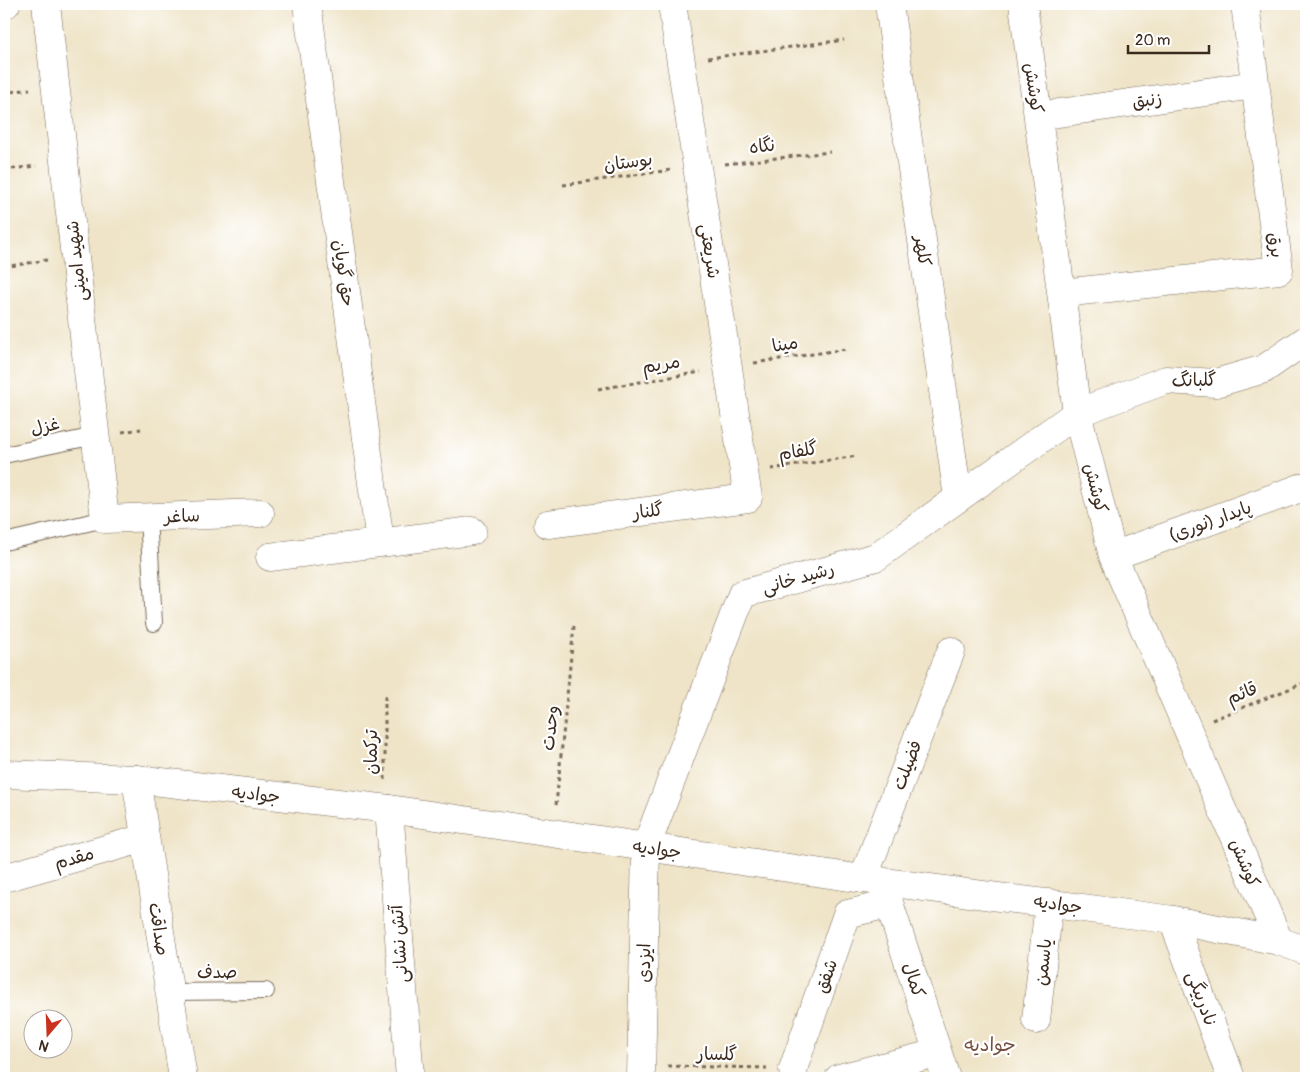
<svg xmlns="http://www.w3.org/2000/svg" width="1310" height="1082" font-family="Pangolin,'Playpen Sans Arabic',sans-serif">
<rect width="100%" height="100%" fill="#fff"/>
<filter id="ink" filterUnits="userSpaceOnUse"><feTurbulence type="fractalNoise" baseFrequency=".02" numOctaves="2"/><feDisplacementMap in="SourceGraphic" scale="10" xChannelSelector="R" yChannelSelector="G"/><feConvolveMatrix kernelMatrix="1 2 1 2 8 2 1 2 1" color-interpolation-filters="sRGB"/></filter>
<filter id="wash" filterUnits="userSpaceOnUse"><feTurbulence type="fractalNoise" baseFrequency=".0096" numOctaves="4" result="noise"/><feDisplacementMap in="SourceGraphic" scale="20" xChannelSelector="R" yChannelSelector="G"/><feGaussianBlur stdDeviation="1.12" result="paint"/><feColorMatrix in="noise" values="0 0 0 0 0 0 0 0 0 0 0 0 0 0 0 0 0 1.4 0 .05"/><feComposite in="paint" operator="in"/></filter>
<g filter="url(#wash)">
<rect width="100%" height="100%" fill="#efe4c8"/>
</g>
<g filter="url(#ink)">
<g fill="none" stroke-linecap="round" stroke-linejoin="round">
<defs>
<path id="lane" d="M4,455L95,436
M148,517L154,623
M4,542L105,519
M169,992L266,991"/>
<path id="street" d="M4,4H6
M46,4L105,519L260,513
M307,4L380,542
M889,4L958,498
M1023,4L1077,413L1113,556L1279,941
M1038,116L1255,85
M1062,293L1279,270L1245,4
M548,524L748,498L672,4
M1113,556L1306,486
M270,557L472,531
M136,779L183,1078
M389,809L410,1078
M4,878L145,838
M863,879L951,651
M1173,920L1231,1078
M1036,1020L1049,903
M641,1078L646,847L742,594L876,557L1077,413L1166,380L1216,383L1264,369L1306,340
M794,1078L793,1069L847,914L889,904
M839,1078L937,1053"/>
<path id="secondary" d="M4,774L136,779L389,809L863,879L1173,920L1279,941L1306,951
M882,881L946,1078"/>
</defs>
<!-- lane casing -->
<use href="#lane" stroke="#7a6b5a" stroke-width="18"/>
<!-- street casing -->
<use href="#street" stroke="#7a6b5a" stroke-width="29"/>
<!-- secondary casing -->
<use href="#secondary" stroke="#7a6b5a" stroke-width="29"/>
<!-- path -->
<path stroke="#7a6b5a" stroke-width="3" stroke-dasharray="4 4" stroke-linecap="butt" d="M708,58L844,40
M4,93L30,89
M725,164L830,152
M4,170L36,166
M563,185L671,170
M4,267L47,260
M754,363L846,349
M598,389L701,372
M122,432L141,429
M771,469L857,456
M385,696V781
M1212,720L1306,682
M556,805L574,626
M668,1066L767,1068"/>
<!-- lane -->
<use href="#lane" stroke="#fff" stroke-width="16"/>
<!-- street -->
<use href="#street" stroke="#fff" stroke-width="28"/>
<!-- secondary -->
<use href="#secondary" stroke="#fff" stroke-width="28"/>
</g>
</g>
<g text-anchor="middle" stroke-width="4.5" stroke-linejoin="round" paint-order="stroke">
<!-- street labels -->
<g font-size="18" fill="#3b2a1e" stroke="#fff">
<text transform="translate(1034 88) rotate(82)" y="6">کوشش</text>
<text transform="translate(1147 100) rotate(-8)" y="6">زنبق</text>
<text transform="translate(762 146) rotate(-6)" y="6">نگاه</text>
<text transform="translate(628 162) rotate(-8)" y="6">بوستان</text>
<text transform="translate(1276 245) rotate(83)" y="6">برق</text>
<text transform="translate(710 251) rotate(81)" y="6">شریعتی</text>
<text transform="translate(923 251) rotate(82)" y="6">کلهر</text>
<text transform="translate(76 261) rotate(-96)" y="6">شهید امینی</text>
<text transform="translate(344 273) rotate(82)" y="6">حق گویان</text>
<text transform="translate(785 344) rotate(-9)" y="6">مینا</text>
<text transform="translate(661 364) rotate(-9)" y="6">مریم</text>
<text transform="translate(1194 380) rotate(-1)" y="6">گلبانگ</text>
<text transform="translate(45 426) rotate(-12)" y="6">غزل</text>
<text transform="translate(798 451) rotate(-9)" y="6">گلفام</text>
<text transform="translate(1096 488) rotate(76)" y="6">کوشش</text>
<text transform="translate(648 511) rotate(-7)" y="6">گلنار</text>
<text transform="translate(182 516) rotate(-2)" y="6">ساغر</text>
<text transform="translate(1210 521) rotate(-20)" y="6">پایدار (نوری)</text>
<text transform="translate(798 578) rotate(-16)" y="6">رشید خانی</text>
<text transform="translate(1242 693) rotate(-22)" y="6">قائم</text>
<text transform="translate(550 728) rotate(-84)" y="6">وحدت</text>
<text transform="translate(371 752) rotate(-90)" y="6">ترکمان</text>
<text transform="translate(907 765) rotate(-69)" y="6">فضیلت</text>
<text transform="translate(256 794) rotate(7)" y="6">جوادیه</text>
<text transform="translate(657 849) rotate(8)" y="6">جوادیه</text>
<text transform="translate(74 858) rotate(-16)" y="6">مقدم</text>
<text transform="translate(1245 863) rotate(67)" y="6">کوشش</text>
<text transform="translate(1058 904) rotate(8)" y="6">جوادیه</text>
<text transform="translate(159 929) rotate(81)" y="6">صداقت</text>
<text transform="translate(399 944) rotate(-94)" y="6">آتش نشانی</text>
<text transform="translate(1043 962) rotate(-84)" y="6">یاسمن</text>
<text transform="translate(644 963) rotate(-89)" y="6">ایزدی</text>
<text transform="translate(217 972) rotate(-1)" y="6">صدف</text>
<text transform="translate(826 976) rotate(-70)" y="6">شفق</text>
<text transform="translate(914 980) rotate(72)" y="6">کمال</text>
<text transform="translate(1202 999) rotate(70)" y="6">نادربیگی</text>
<text transform="translate(717 1054) rotate(1)" y="6">گلسار</text>
</g>
<!-- neighbourhood labels -->
<g font-size="19" fill="#765040" stroke="#fff">
<text x="990" y="1051">جوادیه</text>
</g>
</g>
<!-- margin -->
<rect width="1310" height="1082" fill="none" stroke="#fff" stroke-width="20"/>
<!-- north arrow -->
<g transform="translate(48 1034) rotate(199)"><circle r="24" fill="#ffffff" stroke="#b1aaa5"/>
<path d="M0-4L9 19L0 12L-9 19Z" fill="#c8321e"/>
<text y="-8" font-size="14" font-weight="bold" text-anchor="middle" fill="#3b2a1e">N</text>
</g>
<!-- scale -->
<path d="M1128 45v8h81v-8" fill="none" stroke="#3b2a1e" stroke-width="2.5"/>
<text x="1135" y="45" font-size="15" fill="#3b2a1e" stroke="#ffffff" stroke-width="4" paint-order="stroke">20 m</text>
</svg>
